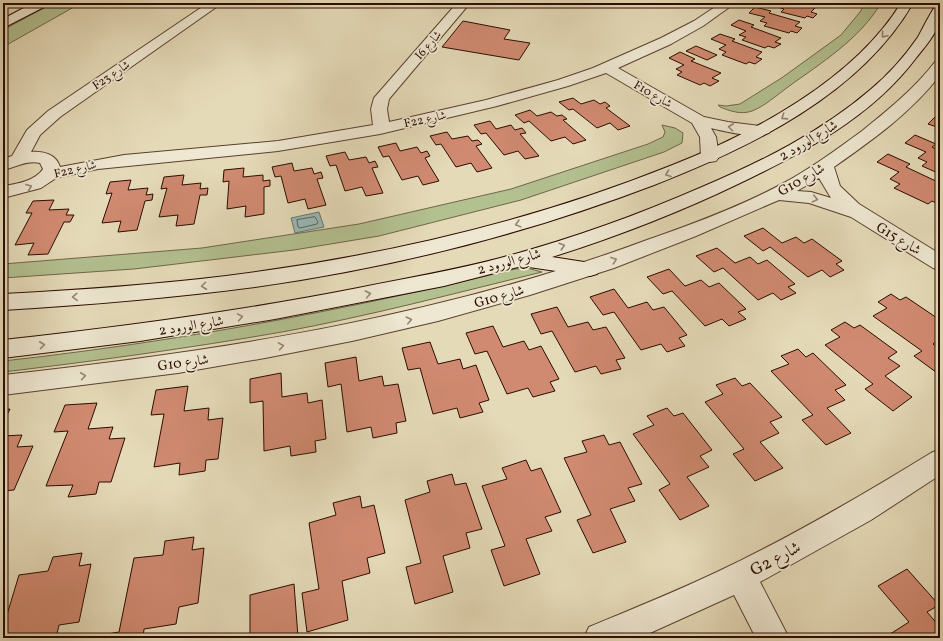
<svg xmlns="http://www.w3.org/2000/svg" width="943" height="641" font-family="Vollkorn,Amiri,serif">
<rect width="100%" height="100%" fill="#e5dab8"/>
<filter id="stains"><feTurbulence type="fractalNoise" baseFrequency=".005" numOctaves="4"/><feColorMatrix values="0 0 0 0 .2 0 0 0 0 .09 0 0 0 0 .02 0 0 0 .5 -.17"/></filter>
<radialGradient id="worn" r=".72"><stop offset=".6" stop-color="#630" stop-opacity="0"/><stop offset="1" stop-color="#630" stop-opacity=".3"/></radialGradient>
<!-- green -->
<path fill="#b3c090" stroke="#6f6648" d="M53,3H81L3,47V30Z
M865,3H881C860,39 821,63 788,87C777,95 765,106 752,111C741,115 730,111 720,107L718,105L726,106L740,104L783,77L841,35L860,12Z
M662,125L675,128L683,133L682,143L664,152L521,200L379,236L294,250L134,269L3,278V264L202,248L359,224L511,189L648,144L663,137L665,132Z
M527,268L542,272C456,293 369,316 282,332C190,348 96,361 3,372V361C176,342 346,310 515,269Z"/>
<!-- water -->
<path fill="#98b9b7" stroke="#6c746e" d="M319,212L324,227L295,233L291,218Z"/>
<g fill="none" stroke-linecap="round" stroke-linejoin="round">
<!-- shore -->
<path stroke="#62625c" stroke-width="1" d="M315,217L318,222L317,224L300,228L298,227L297,220Z"/>
</g>
<!-- building -->
<path fill="#d08a71" stroke="#2b0c00" d="M780,3H796L815,8L811,12L817,14L813,18L807,16L805,18L781,12L784,9L777,7Z
M755,7L771,11L769,13L800,22L795,26L802,28L797,33L791,31L789,33L764,26L767,23L760,21L765,17L749,13Z
M739,20L754,25L751,27L781,38L775,42L781,44L774,48L768,46L765,48L742,40L746,37L739,35L746,31L731,25Z
M463,21L510,30L504,39L530,43L519,60L442,47Z
M720,34L735,39L732,41L762,52L756,57L762,59L755,64L749,62L746,64L722,55L726,52L719,49L726,45L711,39Z
M696,46L717,55L707,60L686,51Z
M680,52L695,59L691,61L721,73L712,78L719,81L710,86L704,83L700,85L677,75L682,72L676,69L684,65L669,58Z
M573,98L581,104L594,100L600,104L605,102L610,106L606,108L630,126L618,130L610,123L597,128L573,109L569,110L559,102Z
M530,110L537,116L551,112L557,116L562,115L567,119L563,120L586,140L573,144L565,137L551,141L529,121L524,123L515,115Z
M936,116L940,117V128L928,124Z
M490,121L496,129L511,125L515,130L522,128L526,133L520,134L539,156L525,159L518,151L504,155L486,133L481,134L474,125Z
M447,132L452,139L468,136L472,141L478,140L482,144L476,146L492,168L477,172L471,163L456,167L441,144L436,145L430,136Z
M915,135L936,144L932,147L940,151V174L922,166L927,162L918,158L926,152L905,143Z
M396,143L400,151L417,147L421,153L427,151L430,156L425,158L439,181L423,185L418,176L402,180L389,156L383,157L378,147Z
M345,152L349,160L366,157L369,163L375,161L378,167L372,168L383,193L366,196L362,187L345,191L336,165L330,166L326,156Z
M888,154L910,164L906,167L940,183V205L932,201L928,204L894,188L900,184L890,179L899,172L877,162Z
M292,163L294,171L312,168L314,174L321,172L323,178L317,179L326,205L308,209L305,199L288,203L281,176L275,177L272,167Z
M244,168L243,177L263,175V181L270,180V186L264,187V214L245,217L246,206L227,209L229,181L223,182L224,170Z
M184,175L182,185L201,183L200,189L208,188L207,195H200L194,224L176,226L178,215L159,217L167,188L161,189L164,177Z
M131,180L128,190L148,188L146,195L153,194L152,200L145,201L137,230L118,232L121,221L102,223L112,193L106,194L110,182Z
M54,200L49,210L69,209L66,215H74L70,222H64L48,254L28,255L34,243L15,245L32,213H26L33,201Z
M763,228L782,243L796,237L804,243L812,239L842,261L836,264L844,270L830,277L822,270L808,277L770,247L763,251L744,236Z
M717,248L735,263L750,257L758,264L767,260L795,284L788,287L796,293L781,300L773,293L758,300L723,268L714,272L696,256Z
M669,269L685,286L701,280L709,287L719,283L746,309L738,312L746,319L729,326L722,319L705,326L672,291L663,294L647,277Z
M614,289L628,308L647,302L653,310L664,307L687,335L679,338L685,346L667,352L661,344L641,350L614,312L603,315L590,297Z
M891,294L900,300L906,297L940,320V324L935,327L940,331V339L933,344L940,349V375L914,356L922,351L873,316L887,308L878,302Z
M557,307L568,327L588,322L593,330L606,327L625,358L616,360L621,369L601,374L596,366L575,372L552,331L541,334L531,314Z
M845,322L854,328L860,325L897,352L888,358L900,366L885,376L912,397L893,411L865,389L873,384L825,345L840,337L831,330Z
M493,326L503,347L524,341L529,350L541,346L559,379L550,382L555,391L533,397L528,388L507,394L487,351L475,354L466,333Z
M430,342L438,364L460,359L463,369L476,365L489,400L479,403L483,412L460,418L457,408L433,414L420,368L408,370L402,348Z
M798,349L806,357L813,353L846,385L835,390L845,400L827,408L851,433L826,445L802,420L813,415L771,371L789,364L781,356Z
M356,357L359,381L382,376L384,386L398,384L406,421L396,423L397,433L373,438L371,427L347,432L341,384L328,387L325,363Z
M281,373L282,397L307,393L308,403L322,400L326,439L315,441L316,452L291,456L290,446L264,451L263,401L250,403V379Z
M735,378L742,386L750,383L782,417L770,422L779,433L760,442L783,468L755,481L733,454L744,449L705,402L723,394L716,385Z
M188,386L184,411L209,408L208,420L223,418L218,459L206,460L205,471L179,475L180,463L154,467L164,414L151,415L156,390Z
M97,403L88,429L113,427L109,439L125,438L111,482H99L96,494L68,497L73,485L46,486L68,431L54,432L65,405Z
M667,408L674,416L683,413L712,450L700,456L709,467L687,477L709,506L680,520L659,490L670,484L633,434L654,425L647,416Z
M10,409L3,423V410Z
M22,435L17,447L33,446L14,490L3,491V436Z
M604,435L609,445L620,442L642,484L628,488L635,501L610,509L626,542L593,553L577,520L591,515L564,458L587,452L582,441Z
M526,460L531,471L541,468L561,512L545,517L552,531L526,539L540,574L504,586L491,550L505,546L482,486L507,479L502,468Z
M452,474L455,485L466,483L482,529L466,533L470,548L443,556L453,592L415,604L406,567L421,563L405,500L430,492L427,481Z
M360,496L362,508L374,505L385,553L367,558L370,573L342,581L348,620L307,632L302,593L319,589L309,523L336,515L333,503Z
M194,537L192,550L204,548L198,603L179,607L176,624L144,629L143,638H101L102,635L119,632L134,558L163,555L165,541Z
M82,553L79,566L91,564L79,622L59,625L56,638H3V628L19,575L48,571L53,557Z
M907,569L939,605L927,612L940,627V638H889L887,636L909,622L878,586Z
M294,584L298,637L250,638V595Z"/>
<g fill="none" stroke-linecap="round" stroke-linejoin="round">
<defs>
<path id="street" d="M208,3H222L60,117L40,135L31,152C43,151 56,154 60,167L124,155L278,141L373,125L371,109L374,98L457,3H470L389,99L387,109L389,122L486,100L558,80L593,68L661,38L694,21L721,3H735L703,26L671,44L618,68L704,117L728,122L769,127L771,130L769,133C751,138 728,132 711,128L716,137L719,157L716,161L710,162L704,161L701,157L700,137L692,123L606,73L568,86L497,106L380,134L278,151L98,169L56,178L41,188L3,198V186C17,184 35,181 43,169L40,163C27,160 16,167 3,170V159L12,156L27,130L48,111Z
M940,61V75C912,112 871,141 834,167L840,186L859,204L940,254V270L933,268L851,217L809,203L779,200L696,236L614,268L530,295L438,321L352,341L265,358L178,373L3,395V375C222,351 440,317 647,240C693,224 739,207 782,184C810,169 836,150 862,131C888,110 914,89 935,62ZM819,178L831,198L811,192L797,191Z
M940,449V475L871,520L760,582L789,638H756L734,595L639,638H584L589,627C632,609 675,592 717,572C791,537 861,496 931,453Z"/>
<path id="secondary" d="M33,3H48L46,6L3,28V19Z
M901,3H913C860,95 749,148 654,185C526,234 391,268 255,287C171,298 87,305 3,310V294C78,290 152,285 226,276C377,257 528,223 670,166C752,134 854,80 901,3Z
M940,4C940,9 941,15 940,19C938,32 924,48 916,58C872,117 803,153 738,184C678,213 615,237 552,257L597,264L600,269L597,274L590,276L522,266L444,286L275,319L140,341L3,358V340C122,327 241,311 358,288C407,278 456,270 504,257C571,239 638,215 702,187C761,162 821,132 870,90C888,75 905,56 918,37C924,26 929,15 936,5Z"/>
</defs>
<!-- street casing -->
<use href="#street" stroke="#5a402e" stroke-width="2"/>
<!-- secondary casing -->
<use href="#secondary" stroke="#2b0c00" stroke-width="2"/>
<!-- street -->
<use href="#street" fill="#eee7d1" fill-rule="evenodd"/>
<!-- secondary -->
<use href="#secondary" fill="#eee7d1" fill-rule="evenodd"/>
</g>
<!-- one-way arrows -->
<defs><path id="oneway-chevron" d="M-2-3.5L2.5 0L-2 3.5" fill="none" stroke-width="1.6" stroke-linecap="round" stroke-linejoin="round"/></defs>
<g stroke="#968473">
<use href="#oneway-chevron" transform="translate(884 35) rotate(131)"/>
<use href="#oneway-chevron" transform="translate(784 117) rotate(147)"/>
<use href="#oneway-chevron" transform="translate(731 127) rotate(-173)"/>
<use href="#oneway-chevron" transform="translate(668 174) rotate(160)"/>
<use href="#oneway-chevron" transform="translate(29 187) rotate(-21)"/>
<use href="#oneway-chevron" transform="translate(815 199) rotate(13)"/>
<use href="#oneway-chevron" transform="translate(518 224) rotate(165)"/>
<use href="#oneway-chevron" transform="translate(562 246) rotate(-18)"/>
<use href="#oneway-chevron" transform="translate(614 260) rotate(-20)"/>
<use href="#oneway-chevron" transform="translate(204 286) rotate(173)"/>
<use href="#oneway-chevron" transform="translate(368 294) rotate(-11)"/>
<use href="#oneway-chevron" transform="translate(75 297) rotate(176)"/>
<use href="#oneway-chevron" transform="translate(240 317) rotate(-10)"/>
<use href="#oneway-chevron" transform="translate(409 320) rotate(-13)"/>
<use href="#oneway-chevron" transform="translate(42 345) rotate(-6)"/>
<use href="#oneway-chevron" transform="translate(281 346) rotate(-10)"/>
<use href="#oneway-chevron" transform="translate(83 376) rotate(-8)"/>
</g>
<g text-anchor="middle" stroke-width="3.5" stroke-linejoin="round" paint-order="stroke">
<!-- far-street labels -->
<g font-size="12" fill="#2b0c00" stroke="#eee7d1">
<text transform="translate(428 45) rotate(-49)" y="4">I6 شارع</text>
<text transform="translate(111 75) rotate(-34)" y="4">F23 شارع</text>
<text transform="translate(653 94) rotate(30)" y="4">F10 شارع</text>
<text transform="translate(425 119) rotate(-12)" y="4">F22 شارع</text>
<text transform="translate(75 169) rotate(-13)" y="4">F22 شارع</text>
</g>
<!-- street labels -->
<g font-size="14" fill="#2b0c00" stroke="#eee7d1">
<text transform="translate(808 140) rotate(-31)" y="5">شارع الورود 2</text>
<text transform="translate(801 179) rotate(-30)" y="5">G10 شارع</text>
<text transform="translate(899 238) rotate(31)" y="5">G15 شارع</text>
<text transform="translate(509 261) rotate(-15)" y="5">شارع الورود 2</text>
<text transform="translate(499 296) rotate(-16)" y="5">G10 شارع</text>
<text transform="translate(191 325) rotate(-9)" y="5">شارع الورود 2</text>
<text transform="translate(183 362) rotate(-8)" y="5">G10 شارع</text>
</g>
<!-- near-street labels -->
<g font-size="17" fill="#2b0c00" stroke="#eee7d1">
<text transform="translate(775 558) rotate(-28)" y="6">G2 شارع</text>
</g>
</g>
<!-- margin -->
<rect width="943" height="641" fill="none" stroke="#e5dab8" stroke-width="16"/>
<rect x="4" y="4" width="935" height="633" fill="none" stroke="#2b0c00" stroke-width="2"/>
<rect x="8" y="8" width="927" height="625" fill="none" stroke="#2b0c00"/>
<rect width="100%" height="100%" filter="url(#stains)"/>
<rect width="100%" height="100%" fill="url(#worn)"/>
</svg>
